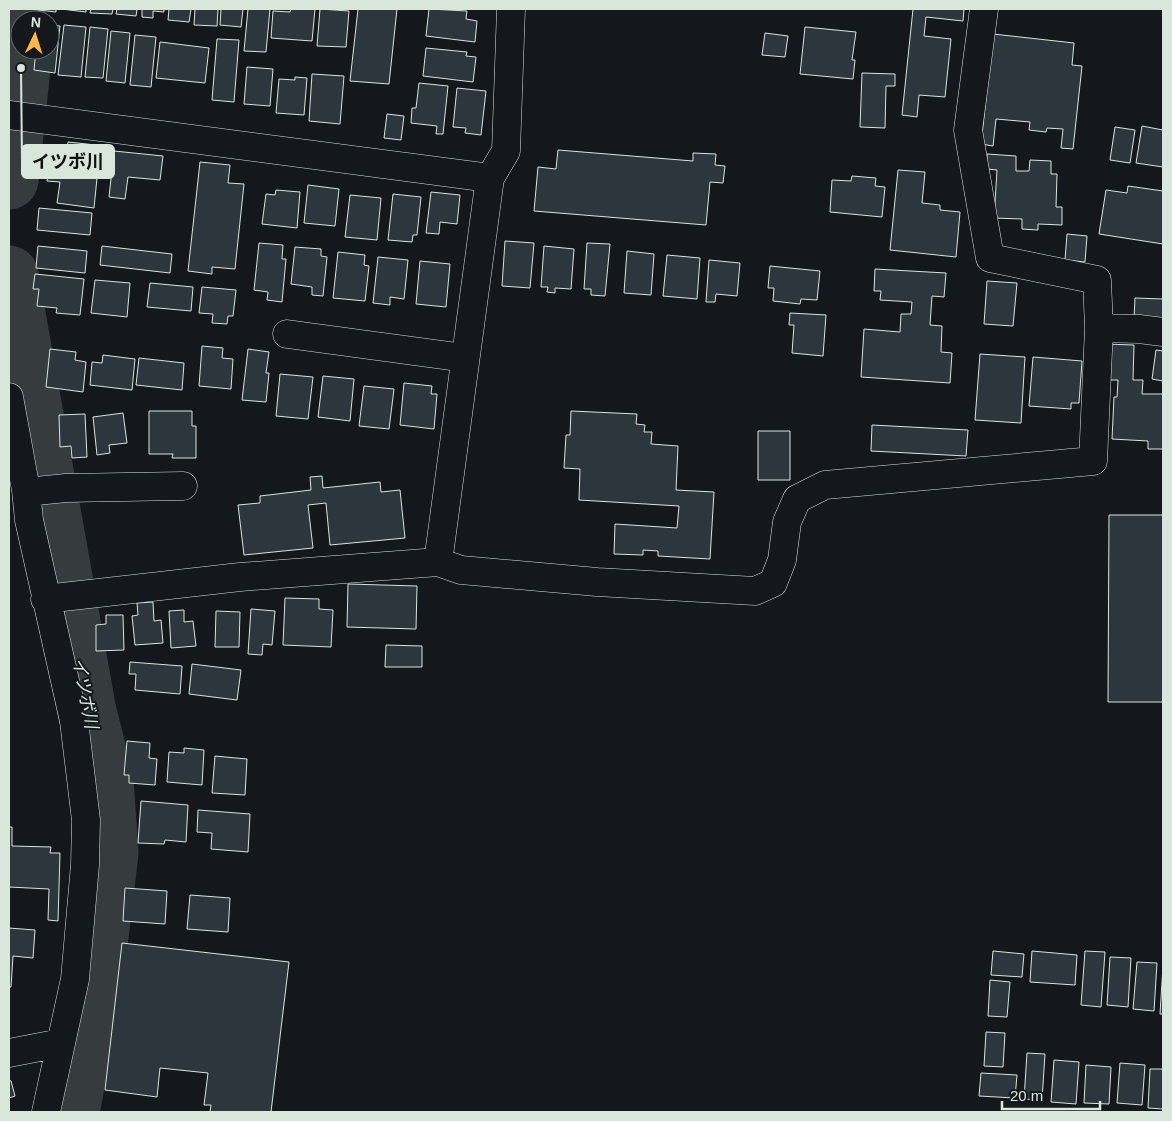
<svg xmlns="http://www.w3.org/2000/svg" width="1172" height="1121" font-family="Arial,'Noto Sans JP',sans-serif">
<rect width="100%" height="100%" fill="#14181c"/>
<g fill="none" stroke-linecap="round" stroke-linejoin="round">
<!-- river -->
<path stroke="#363b3e" stroke-width="59" d="M9,180L21,68L16,9
M9,275L87,712L104,779L109,853L92,995L70,1112"/>
</g>
<!-- building -->
<path fill="#2c363c" stroke="#d8e6dc" d="M30,9H56V12Z
M61,9H86V12Z
M91,9H113L112,14L90,13Z
M117,9H137L136,16L116,14Z
M142,9H164V12L153,11V18L142,17Z
M169,9H191L189,22L168,20Z
M195,9H218L217,26L194,25Z
M221,9H243L241,27L220,25Z
M248,9H270L266,52L244,51Z
M291,9H315L312,41L271,38L273,11L290,12Z
M320,9L349,11L346,47L317,46Z
M358,9H397L389,84L350,81Z
M429,9L467,11L466,19L477,21L475,42L426,36Z
M913,9H964L963,21L926,17L924,36L951,39L945,97L919,95L917,117L902,115Z
M50,25L60,26L55,73L34,70L36,50H50Z
M64,25L86,27L81,77L58,75Z
M90,27L108,29L103,78L85,77Z
M805,27L856,32L852,60H855L853,79L800,74Z
M111,31L130,33L125,83L106,81Z
M765,33L788,36L785,57L762,55Z
M993,34L1074,43L1072,65L1082,66L1073,149L1061,148L1063,129L1047,128L1046,132L1029,130L1030,122L996,119L993,146L981,144Z
M135,35L156,37L151,87L130,85Z
M217,39L239,40L234,102L212,100Z
M160,42L209,48L205,83L156,78Z
M426,48L467,52L466,56L476,57L473,82L423,76Z
M247,67L273,69L270,106L244,104Z
M862,73L895,74V86H886L885,128L860,127Z
M312,74L344,76L340,124L309,121Z
M295,77L307,78L304,115L276,113L279,79L295,80Z
M419,83L448,86L443,134H436L437,126L411,123L412,108H416Z
M457,88L486,91L481,135L465,133L466,128L453,127Z
M387,114L404,116L401,140L384,138Z
M1142,126L1163,130V167L1136,163Z
M1115,127L1135,130L1130,163L1110,160Z
M68,142L96,145L93,171L65,168Z
M558,150L693,161V153L716,154L715,165L725,166L723,183L710,182L706,225L534,211L538,167L556,169Z
M114,151L163,156L160,180L128,177L125,199L109,197Z
M987,154L1016,156V171H1029L1030,160L1051,161V174H1057L1056,207H1062V225L1038,224V230L1022,229V219L994,218L997,170L987,169Z
M200,162L230,165L228,183L244,184L235,269L212,267V274L188,271Z
M898,170L925,172L922,203L940,205V210L960,212L956,257L890,250Z
M48,173L97,178L94,208L57,203L60,182L47,181Z
M852,176L876,178L875,186L885,187L882,217L830,212L832,180L851,181Z
M308,185L339,189L335,226L304,223Z
M1128,186L1163,191V244L1099,234L1106,190L1127,193Z
M276,190L300,192L297,228L262,224L266,194L275,195Z
M431,192L460,195L457,224L440,222L439,234L426,233Z
M393,194L421,197L417,235H413L412,242L388,240Z
M350,195L381,198L377,240L345,237Z
M39,208L92,213L90,235L37,230Z
M1067,234L1087,236L1085,262L1065,260Z
M505,241L534,243L530,288L502,286Z
M259,243L283,245L282,259H286L282,302L267,300L268,292L254,290Z
M587,243L610,244L605,296L591,295V289H584Z
M38,246L87,251L85,273L36,268Z
M102,246L172,254L170,273L100,265Z
M544,246L574,249L571,289L555,288V293L547,292L548,287H541Z
M295,247L321,249V256L327,257L323,296L312,295V287L291,284Z
M627,251L654,254L651,295L624,293Z
M338,252L365,255L364,265L369,266L365,301L333,298Z
M667,255L700,258L697,299L663,296Z
M378,257L408,260L404,299L390,297V305L373,303Z
M709,260L740,263L737,296L716,294L715,302H706Z
M420,261L450,264L446,307L416,304Z
M770,266L820,271L817,300L801,299L800,304L773,301L774,288H768Z
M875,269L946,273L944,297L932,296L930,325L942,326L941,352L952,353L950,383L861,377L864,329L900,332L901,314H911L912,302L880,300L881,291H874Z
M35,274L84,279L80,315L56,313L57,308L37,306L39,289H33Z
M95,280L130,283L127,317L91,313Z
M987,281L1017,283L1013,326L984,324Z
M150,283L193,287L191,311L147,307Z
M202,287L236,290L233,316H228L227,324L212,323L213,314L199,313Z
M1135,298L1163,299V320L1134,318Z
M790,313L826,315L823,356L792,353L794,325H789Z
M1105,344L1134,345L1133,380H1143L1142,394H1163V449H1148V441L1112,439L1114,397H1117L1118,380H1104Z
M202,346L223,348L222,358L233,359L231,389L199,386Z
M50,349L76,352L75,360L86,362L83,392L46,387Z
M248,349L269,352L266,373H269L266,402L242,400Z
M1156,350L1163,351V381L1152,379Z
M980,354L1025,357L1021,423L975,420Z
M103,355L135,359L132,390L90,385L92,362L102,363Z
M1033,357L1082,361L1079,403H1071V409L1029,406Z
M139,358L184,363L182,390L136,385Z
M280,374L313,377L308,419L276,416Z
M323,376L354,379L350,421L318,417Z
M404,383L432,386L431,394H437L434,429L400,425Z
M364,386L394,389L389,429L359,426Z
M149,411H192V426H196V458H172L173,454H149Z
M571,411L637,414L636,424L645,425L644,432H652L651,444L678,446L676,490L714,492L710,559L658,556V551L643,550V555L614,554L615,524L677,528L679,506L579,500L580,469L564,468L566,435H570Z
M123,413L127,443L109,445L110,453L97,455L93,417Z
M85,414L87,457L72,458L71,446L60,447L59,415Z
M872,425L968,430L966,456L871,451Z
M758,431H790V480H758Z
M322,476L323,488L380,482L381,492L400,490L405,538L330,545L326,503L308,505L313,548L244,555L238,505L260,503V496L311,490L310,477Z
M1109,515H1163V702H1108Z
M348,584L417,586L416,629L347,627Z
M285,598L319,599V609L333,610L331,647L283,645Z
M153,602L154,621L161,620L163,643L135,645L132,616L138,615L137,603Z
M251,609L275,611L272,645L263,644L262,655L248,654Z
M184,610V622L193,621L196,646L171,648L169,611Z
M216,611L240,612L239,647H215Z
M106,615H123L124,650L96,651V625L106,624Z
M386,645L422,646V667H385Z
M130,662L182,666L180,694L135,690L136,674H129Z
M192,664L241,670L237,700L189,694Z
M127,741L150,743L149,758L157,759L155,785L129,783V775H124Z
M184,748L204,750L202,785L167,782L169,752L184,753Z
M215,756L247,759L245,795L212,793Z
M141,801L188,805L186,842L165,840L164,844L138,843Z
M198,810L250,814L248,852L211,849L212,833L197,832Z
M9,827H12V846L51,847L50,853H60L58,921L48,920L49,889L9,887Z
M125,888L167,891L165,924L123,921Z
M190,895L230,898L228,932L187,929Z
M9,928L35,930L33,958L13,956L11,987H9Z
M122,943L289,962L271,1112H210L211,1105H204L208,1073L160,1068L157,1097L105,1090Z
M993,951L1024,954L1022,977L991,975Z
M1032,951L1077,955L1075,985L1030,982Z
M1085,951L1105,952L1101,1007L1081,1005Z
M1110,957L1131,958L1128,1007L1107,1005Z
M1137,962L1157,963L1154,1011L1133,1009Z
M1163,966V1014H1160Z
M990,980L1010,982L1007,1017L988,1016Z
M986,1032L1005,1033L1003,1067L984,1066Z
M1027,1053L1045,1054L1042,1100L1024,1099Z
M1054,1060L1079,1062L1076,1104L1051,1102Z
M1120,1063L1145,1065L1142,1105L1117,1103Z
M1086,1065L1111,1067L1109,1104L1084,1103Z
M1150,1069H1163V1109L1148,1108Z
M981,1073L1017,1075L1015,1098L979,1096Z
M9,1080L11,1081L15,1096L9,1098Z"/>
<g fill="none" stroke-linecap="round" stroke-linejoin="round">
<defs>
<path id="street" d="M984,9L968,130L990,258L1097,280L1099,328L1139,329L1163,332
M9,115L490,178
M287,334L465,358
M9,397L26,490L29,520L74,721L86,820L85,865L75,979L46,1112
M26,490L36,491L66,488L183,486
M438,562L490,178L506,151L511,9
M45,599L240,577L438,562L461,570L597,582L755,591L773,583L782,560L787,522L797,499L825,485L1093,461L1099,328
M9,1053L61,1043"/>
</defs>
<!-- street casing -->
<use href="#street" stroke="#d8e6dc" stroke-width="29"/>
<!-- street -->
<use href="#street" stroke="#14181c" stroke-width="28"/>
</g>
<g text-anchor="middle" stroke-width="4" stroke-linejoin="round" paint-order="stroke">
<!-- water labels -->
<g font-size="18" font-style="italic" fill="#d8e6dc" stroke="#14181c">
<text transform="translate(85 693) rotate(79)" y="6">イツボ川</text>
</g>
</g>
<!-- callouts -->
<path fill="none" stroke="#d8e6dc" stroke-width="2" d="M21 68L22 162"/>
<circle fill="#d8e6dc" stroke="#14181c" stroke-width="2" cx="21" cy="68" r="5"/>
<rect fill="#d8e6dc" stroke="#d8e6dc" stroke-width="2" x="22" y="145" width="92" height="33" rx="5"/>
<g font-size="18" text-anchor="middle" font-weight="bold" fill="#111">
<text x="68" y="168">イツボ川</text>
</g>
<!-- border -->
<rect width="1172" height="1121" fill="none" stroke="#d8e6dc" stroke-width="20"/>
<!-- north arrow -->
<g transform="translate(35 35) rotate(4)"><circle r="24" fill="#14181c" stroke="#626a69"/>
<path d="M0-4L9 19L0 12L-9 19Z" fill="#ffb74d"/>
<text y="-8" font-size="14" font-weight="bold" text-anchor="middle" fill="#d8e6dc">N</text>
</g>
<!-- scale -->
<path d="M1002 1101v8h98v-8" fill="none" stroke="#d8e6dc" stroke-width="2.5"/>
<text x="1010" y="1101" font-size="15" fill="#d8e6dc" stroke="#14181c" stroke-width="4" paint-order="stroke">20 m</text>
</svg>
